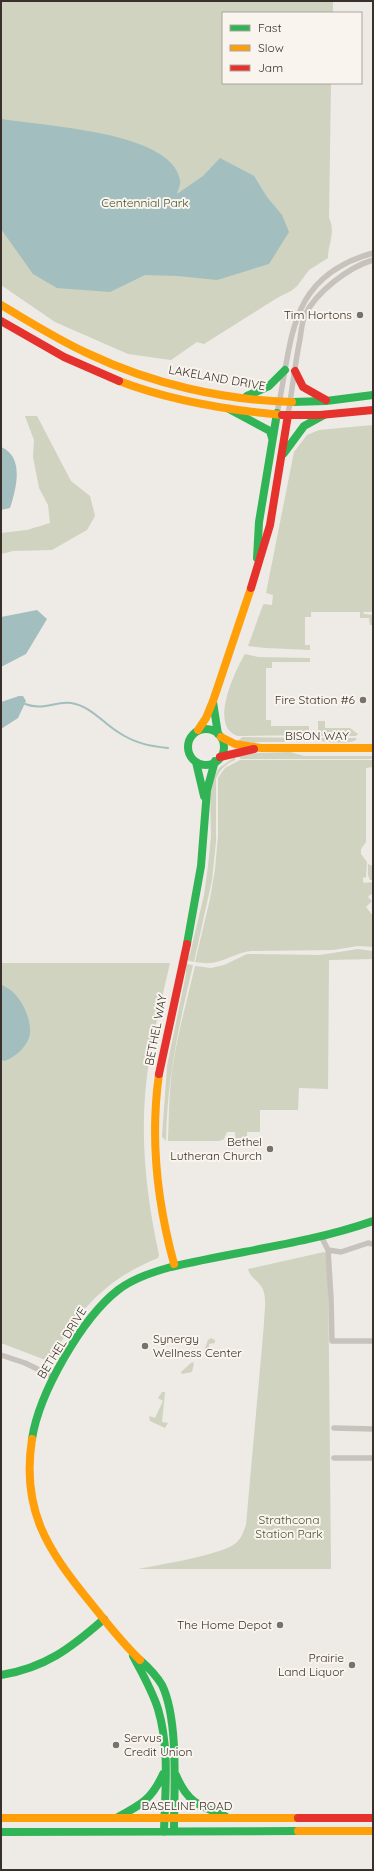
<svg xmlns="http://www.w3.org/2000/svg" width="374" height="1871" font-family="Quicksand,sans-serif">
<rect width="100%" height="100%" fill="#eeeae5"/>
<!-- green -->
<path fill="#cfd3c0" d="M1,1H333V13H223V83H331L329,218C336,233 328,243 328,258L309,270L297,286L291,291L277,298L204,344L197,342L171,360L128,354L55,322L1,285Z
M25,416H37L71,481L90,496L95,516L87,530L52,550L13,551L1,554V533L27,530L50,523L48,505L39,488L33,457L34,440Z
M373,425V612H363L364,614L373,615V625H370L369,618H360V612H311V617H305V645H310V650L266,648L248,646L263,605L264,604L272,605L273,595L266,593L294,452L307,435L319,430Z
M245,654L258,657L310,658V662H272V668H266V720H271V726H309V735L238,736C208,727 235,671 245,654Z
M318,721H325V728H350L358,734L356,736H320L318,734Z
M242,737L306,738H308L300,742H259L254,743L238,741Z
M320,738H356L357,739C350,745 330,742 322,741Z
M290,752L304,756H373V759H241L239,757V756L258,753Z
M235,757V760C227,763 219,770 216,779V842L212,880L194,962L187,960L190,954L204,895L208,866L211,836L210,790L213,779L219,768Z
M240,760H373V767L366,768V842L361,849V854L367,862L366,877L363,878V881L364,883L373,882V896L371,894L368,897L372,901L366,907L373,916V947L358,946L333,950L251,951C228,954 222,967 195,962L210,899L215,869L218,836V778L225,768Z
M368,864L373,866V880H370L368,875Z
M358,949L373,951V959L329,960L328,1089L299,1088L298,1110H260V1132H247V1145H236L235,1132H227L224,1139L219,1141H168C169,1117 169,1094 172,1071C177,1035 187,1001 195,966L211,968L224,965L247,954L320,955Z
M1,963H170C161,1003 150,1044 146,1085C140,1143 147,1199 159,1255L158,1258C104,1280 79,1310 51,1359L48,1361L1,1343Z
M186,964L193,965C179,1025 167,1078 166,1141L162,1137L167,1066L186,974Z
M324,1252L326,1254L328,1260L331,1569H138C158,1565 222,1555 236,1543C241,1539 244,1531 246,1525L264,1324C264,1313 268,1296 261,1286C257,1280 250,1277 248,1269Z
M211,1338L215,1340V1343L209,1344V1351H204L208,1340Z
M192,1362L194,1363L192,1372L182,1374L181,1372Z
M162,1392H165L162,1422L168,1423L165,1428L150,1421L149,1416L155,1418L163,1401L158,1398Z"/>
<!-- water -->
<path fill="#a2bebe" d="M1,115L2,119C41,126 172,131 180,180C181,184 178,190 177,194L203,176L220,158L254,176L267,197L282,215L289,232L269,264L217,280L178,276L145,275L110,292L57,288L33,274L1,229Z
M1,447C25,457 16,489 10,508L1,510Z
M37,610L47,619L26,654L1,667V617Z
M19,696H23L26,701L18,718L1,729V702Z
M1,985C18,990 31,1015 30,1033C29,1045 15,1058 4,1061L1,1059Z"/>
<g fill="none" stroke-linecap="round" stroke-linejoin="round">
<!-- stream -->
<path stroke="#a2bebe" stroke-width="2" d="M25,704C44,711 54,701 71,703C91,706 103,723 118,732C134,743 149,746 168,748"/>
<!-- street -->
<path stroke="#c8c2bd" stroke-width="5.5" d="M277,413C293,341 286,277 373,253
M288,415C292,390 295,364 300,339C301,331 302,322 305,315C316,292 349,267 373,260
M322,1238L328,1250L341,1252L368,1243L373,1244
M328,1250L331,1298L332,1341H373
M1,1355L25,1363L54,1377
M334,1428L373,1429
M334,1458H373"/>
<!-- fast -->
<path stroke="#30b455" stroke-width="8" d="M247,396L269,386L285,370
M292,402L326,401L373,395
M229,409L270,431L272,438
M284,453L304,426L324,415
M257,558L259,522L277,413
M213,702L218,734
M188 747a18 18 0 1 1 36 0a18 18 0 1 1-36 0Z
M196,762L204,796
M187,944L201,866L207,790L215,761
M32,1439C39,1393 82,1318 118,1290C134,1278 152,1272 171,1267C238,1251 307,1244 373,1221
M133,1656C142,1673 152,1690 158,1709C170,1749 165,1791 164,1832
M140,1660C148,1667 156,1675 162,1685C179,1720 174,1791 174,1831
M1,1675C45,1668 71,1648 104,1619
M176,1775C187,1802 199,1806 225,1816
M118,1817C141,1805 152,1799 163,1774
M1,1832L298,1831"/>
<!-- slow -->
<path stroke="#ff9f0a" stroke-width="8" d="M1,305C30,322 58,340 89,354C152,384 223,400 292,402
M119,381C171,401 227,410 282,415
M198,730L206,718L213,701L251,588
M221,737L235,744L261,748H373
M159,1074C150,1138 157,1202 174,1264
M32,1439C21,1510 47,1549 90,1602C106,1622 121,1642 140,1660
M1,1818H298
M298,1831H373"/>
<!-- jam -->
<path stroke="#e5322d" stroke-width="8" d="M1,321L64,357L119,381
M295,371L303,387L326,400
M282,415H320L373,410
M251,588L270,525L288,415
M220,757L254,749
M159,1074L187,944
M298,1818H373"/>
</g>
<!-- markers -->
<g fill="#78716c" stroke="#f9f4ee" stroke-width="1.5">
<circle cx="360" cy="315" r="4"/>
<circle cx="363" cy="700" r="4"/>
<circle cx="270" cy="1149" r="4"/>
<circle cx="145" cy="1346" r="4"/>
<circle cx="280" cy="1625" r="4"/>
<circle cx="352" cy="1665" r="4"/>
<circle cx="116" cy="1745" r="4"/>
</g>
<g text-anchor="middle" stroke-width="4" stroke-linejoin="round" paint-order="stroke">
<!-- park labels -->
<g font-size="12" fill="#485531" stroke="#f9f4ee">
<text x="145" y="207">Centennial Park</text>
<text x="289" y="1524">Strathcona<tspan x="289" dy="14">Station Park</tspan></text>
</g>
<!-- poi labels -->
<g font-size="12" fill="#39302b" stroke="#f9f4ee" text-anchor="end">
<text x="352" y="319">Tim Hortons</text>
<text x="355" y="704">Fire Station #6</text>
<text x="262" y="1146">Bethel<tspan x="262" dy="14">Lutheran Church</tspan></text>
<text x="153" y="1343" text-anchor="start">Synergy<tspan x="153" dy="14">Wellness Center</tspan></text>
<text x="272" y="1629">The Home Depot</text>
<text x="344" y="1662">Prairie<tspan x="344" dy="14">Land Liquor</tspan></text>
<text x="124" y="1742" text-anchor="start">Servus<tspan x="124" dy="14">Credit Union</tspan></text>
</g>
<!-- street labels -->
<g font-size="12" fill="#39302b" stroke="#f9f4ee">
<text transform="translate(217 378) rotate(10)" y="4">LAKELAND DRIVE</text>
<text x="317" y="740">BISON WAY</text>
<text transform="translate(156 1030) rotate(-79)" y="4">BETHEL WAY</text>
<text transform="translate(62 1343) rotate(-58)" y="4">BETHEL DRIVE</text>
<text x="187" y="1810">BASELINE ROAD</text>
</g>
</g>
<!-- border -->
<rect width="374" height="1871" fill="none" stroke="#39302b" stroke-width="4"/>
<!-- legend -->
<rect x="222" y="12" width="140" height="72" fill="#f9f4ee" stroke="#aca6a0"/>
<rect x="230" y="25" width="20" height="6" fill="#30b455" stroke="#aca6a0"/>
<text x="258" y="32" font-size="12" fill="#39302b">Fast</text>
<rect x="230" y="45" width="20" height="6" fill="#ff9f0a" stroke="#aca6a0"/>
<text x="258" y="52" font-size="12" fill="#39302b">Slow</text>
<rect x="230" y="65" width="20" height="6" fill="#e5322d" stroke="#aca6a0"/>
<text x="258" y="72" font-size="12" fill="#39302b">Jam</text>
</svg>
